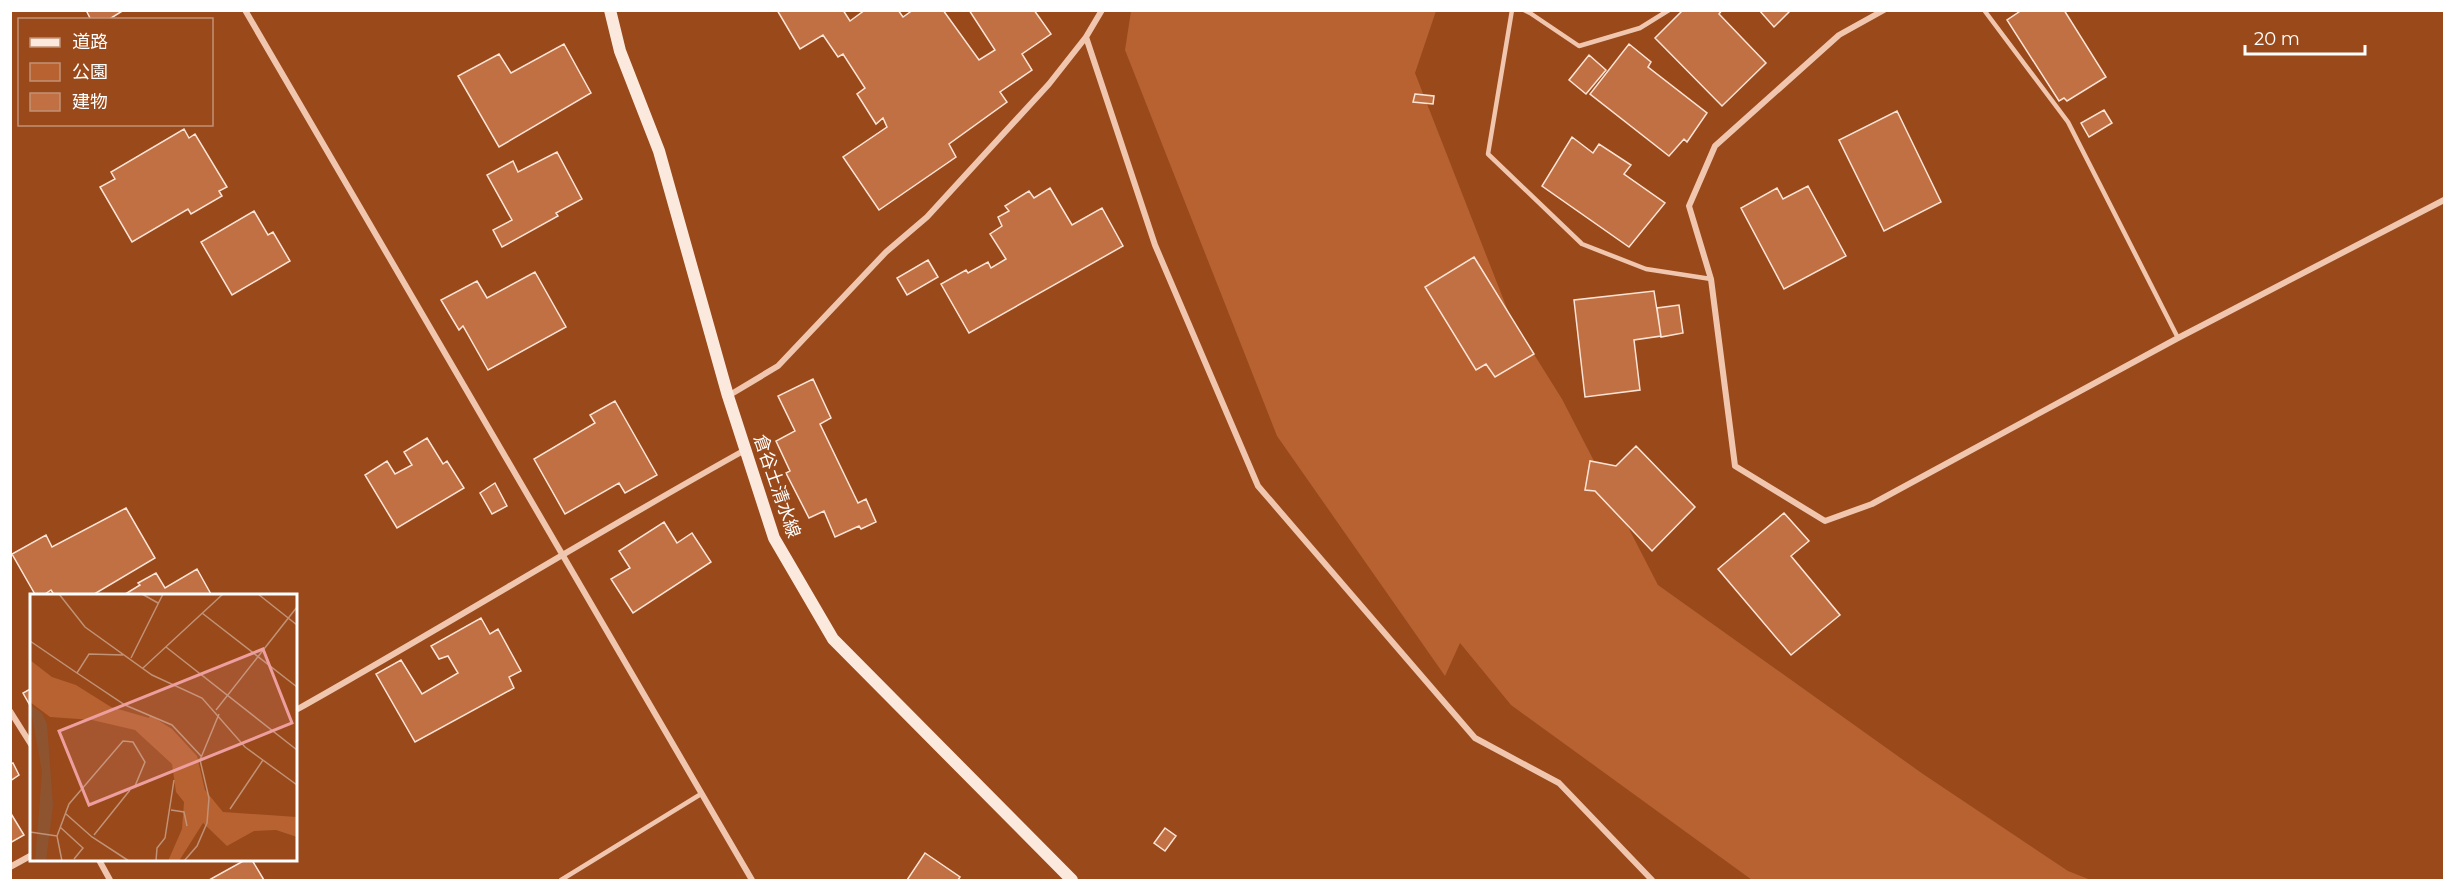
<svg xmlns="http://www.w3.org/2000/svg" width="2455" height="891" font-family="Montserrat,'Noto Sans JP',sans-serif">
<rect width="100%" height="100%" fill="#99491a"/>
<!-- green -->
<path fill="#b86131" d="M1131,11H1436L1415,73L1510,316L1562,399L1658,585L1923,774L2068,871L2091,880H1752L1511,705L1460,643L1445,676L1277,436L1125,50Z"/>
<!-- building -->
<path fill="#c07043" stroke="#fce4d6" stroke-width="1.5" d="M86,10H124L108,20H91Z
M777,10H843L850,21L865,10H898L903,17L913,10H943L979,60L995,50L969,10H1034L1051,34L1022,54L1032,70L1000,92L1007,102L949,144L956,157L879,210L843,157L887,127L883,118L876,124L857,94L865,88L843,54L838,57L823,35L800,49Z
M1683,10H1722L1719,14L1766,63L1722,106L1655,38Z
M1759,10H1791L1774,27Z
M2022,10H2064L2106,77L2067,101L2064,98L2059,101L2007,20Z
M564,44L591,93L499,147L458,76L499,54L511,73Z
M1629,44L1651,62L1648,67L1707,113L1687,142L1684,139L1669,156L1590,94Z
M1589,55L1606,70L1586,94L1569,80Z
M1415,94L1434,96L1433,104L1413,102Z
M2104,110L2112,123L2089,137L2081,123Z
M1897,111L1941,202L1884,231L1839,140Z
M184,129L189,138L195,134L227,187L219,191L222,196L191,214L188,209L132,242L100,187L115,179L111,172Z
M1572,137L1593,153L1599,144L1631,165L1624,174L1665,203L1629,247L1542,186Z
M557,152L582,199L556,213L558,216L502,247L493,230L512,220L487,175L513,161L518,172Z
M1808,186L1846,256L1784,289L1741,208L1777,188L1783,199Z
M1050,188L1072,225L1102,208L1123,246L969,333L941,284L966,270L968,273L988,262L991,268L1006,259L990,234L1002,226L998,217L1009,211L1005,206L1029,191L1034,198Z
M254,211L268,235L273,232L290,261L232,295L201,242Z
M1474,257L1534,354L1495,377L1486,364L1476,370L1425,287Z
M928,260L938,277L907,295L897,278Z
M535,272L566,327L488,370L463,326L459,330L441,300L477,281L487,298Z
M1654,291L1661,336L1634,340L1640,390L1585,397L1574,300Z
M1679,305L1683,333L1661,337L1657,308Z
M813,379L831,418L820,424L858,503L866,499L876,522L861,529L859,526L835,537L824,511L809,518L786,473L790,471L776,441L795,431L778,396Z
M615,401L657,475L625,493L619,483L565,514L534,459L595,423L590,415Z
M427,438L443,464L447,461L464,488L397,528L365,475L387,461L395,474L412,465L404,452Z
M1636,446L1695,507L1652,551L1595,491L1585,490L1590,461L1616,466Z
M495,483L507,506L492,514L480,493Z
M126,508L155,558L91,596H55L51,590L42,596H36L12,554L46,535L52,547Z
M1784,513L1809,541L1791,556L1840,615L1791,655L1718,569Z
M664,522L677,543L692,533L711,562L633,613L611,579L630,568L619,551Z
M197,569L212,596H122L140,585L138,583L156,573L165,588Z
M197,569L212,596H122L140,585L138,583L156,573L165,588Z
M481,618L490,634L498,629L521,671L509,677L514,688L415,742L376,674L401,660L422,694L458,673L448,656L439,659L431,646Z
M32,688V709L23,693Z
M13,763L19,775L10,781V764Z
M10,812L24,835L10,843Z
M1165,828L1176,836L1165,851L1154,843Z
M925,853L960,877L958,880H907Z
M245,860H252L264,880H209Z"/>
<g fill="none" stroke-linecap="round" stroke-linejoin="round">
<!-- lane -->
<path stroke="#f1c6af" stroke-width="4.5" d="M1512,10L1488,154L1582,244L1646,269L1711,279
M1524,10L1530,13L1579,46L1640,28L1669,10
M1984,10L2068,122L2178,338
M561,880L701,794"/>
<!-- street -->
<path stroke="#f1c6af" stroke-width="6" d="M245,10L752,880
M1884,10L1839,35L1715,146L1689,206L1711,279L1735,466L1825,521L1872,504L2178,338L2444,200
M1086,37L1155,245L1258,486L1475,738L1559,783L1652,880
M728,396L778,366L886,252L927,217L1049,84L1086,37L1102,10
M296,710C447,625 594,534 745,450
M10,711L32,746
M99,860L110,880
M10,867L32,855"/>
<!-- secondary -->
<path stroke="#fce9dd" stroke-width="12" d="M610,10L620,51L659,151L728,396L774,538L833,639L1072,880"/>
</g>
<g text-anchor="middle" stroke-width="6" stroke-linejoin="round" paint-order="stroke">
<!-- street labels -->
<g font-size="18" fill="#fff" stroke="#99491a">
<text transform="translate(777 486) rotate(71)" y="6">倉谷土清水線</text>
</g>
</g>
<!-- overview -->
<g transform="translate(30 594)">
<rect width="267" height="267" fill="#99491a"/>
<path d="M0,66L22,83L46,91L81,113L119,124L120,121L142,135L167,162L175,196L193,218L267,223V243L246,236L224,237L197,252L173,229L149,267H138L152,235L154,208L146,198L142,170L105,136L62,126L20,123L0,108Z" fill="#b86131"/>
<path d="M0,111L12,119L17,130L23,211L16,267H5L12,178Z" fill="#8e5430"/>
<path fill="none" stroke="#c29276" stroke-width="1.5" d="M29,0L55,33L122,81L172,104L215,153L267,191M112,0L128,9M228,0L267,31M172,19L267,93M0,47L47,79L59,60L93,61M136,53L267,156M101,64L133,0M113,74L193,0M47,79L95,111L142,131L171,162M186,116L267,13M200,215L233,166M141,216L154,218L157,232M36,220L62,243L99,267M30,233L53,254L44,265M0,238L27,242M64,241L100,196M32,267L27,242L39,210L93,147L103,148L115,168L105,192M126,267L127,254L135,244L144,186M154,267L167,252L177,229L179,204L170,166L189,120"/>
<path fill="#ed9e9e" fill-opacity="0.15" stroke="#ed9e9e" stroke-width="3" d="M233,55L262,129L59,211L29,137Z"/>
<rect width="267" height="267" fill="none" stroke="#fff" stroke-width="3"/>
</g>
<!-- border -->
<rect width="2455" height="891" fill="none" stroke="#ffffff" stroke-width="24"/>
<!-- legend -->
<rect x="18" y="18" width="195" height="108" fill="#99491a" stroke="#c29276" stroke-width="1.5"/>
<rect x="30" y="38" width="30" height="9" fill="#fce9dd" stroke="#c29276" stroke-width="1.5"/>
<text x="72" y="48" font-size="18" fill="#ffffff">道路</text>
<rect x="30" y="63" width="30" height="18" fill="#b86131" stroke="#c29276" stroke-width="1.5"/>
<text x="72" y="78" font-size="18" fill="#ffffff">公園</text>
<rect x="30" y="93" width="30" height="18" fill="#c07043" stroke="#c29276" stroke-width="1.5"/>
<text x="72" y="108" font-size="18" fill="#ffffff">建物</text>
<!-- scale -->
<path d="M2245 45v9h120v-9" fill="none" stroke="#ffffff" stroke-width="3"/>
<text x="2254" y="45" font-size="18" fill="#ffffff" stroke="#99491a" stroke-width="4.5" paint-order="stroke">20 m</text>
</svg>
